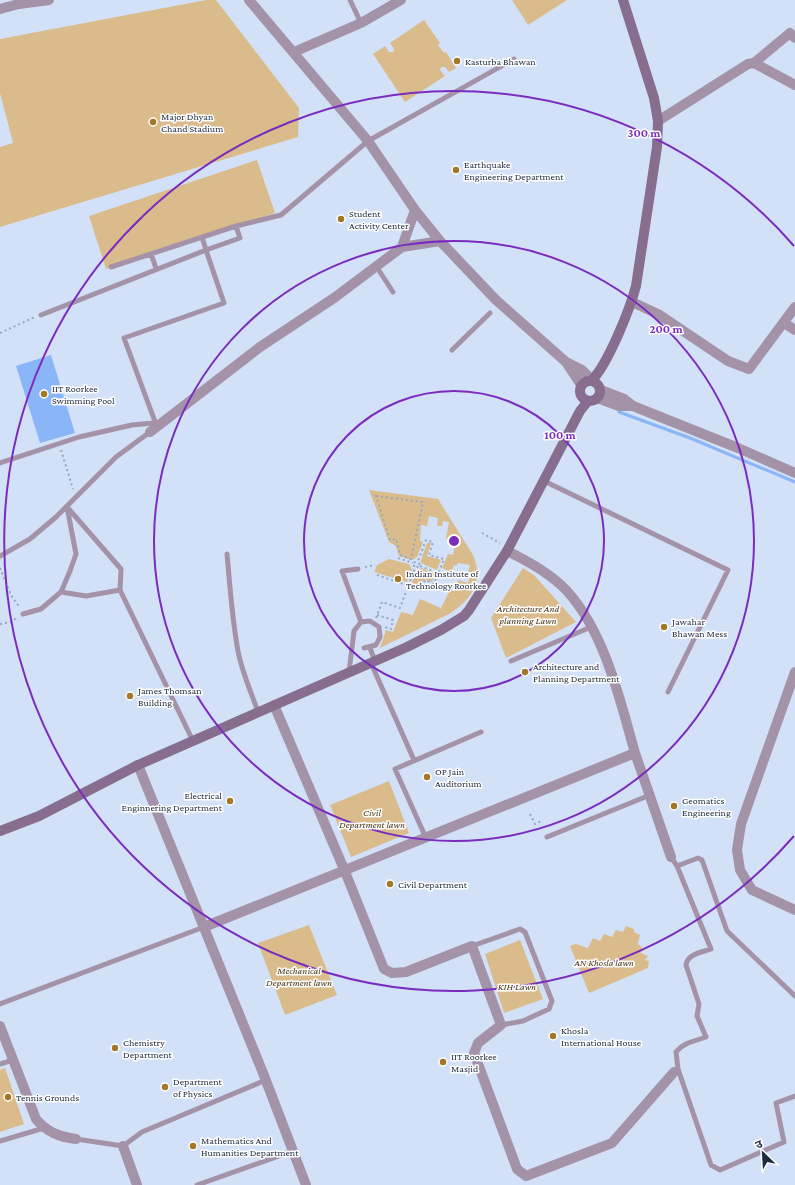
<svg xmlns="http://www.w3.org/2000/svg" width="795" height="1185" font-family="'Crimson Pro','Noto Sans Devanagari',serif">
<rect width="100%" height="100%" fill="#d2e1f7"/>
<!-- green -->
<path fill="#dabc8c" d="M206,0H216L299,108L298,137L0,227V147L13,143L0,93V39Z
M512,0H567L528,25Z
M424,20L440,43L438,45L444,53L446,52L456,68L449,72L445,67H441L440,70L445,76L405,102L373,54L385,46L389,52H393L394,49L390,43Z
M257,160L275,213L106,269L89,216Z
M369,490L438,499L473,555C484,582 472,599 449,614L380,648L386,630L393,632L401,612L413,615L420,599L441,608L450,590L454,591L458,580L468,583L472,573L468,571L470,565L458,563L456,566L454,565L451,572L442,568L448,554L453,555L455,544L451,542L452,540L446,539L449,522L443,521L442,526H437L438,518L429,516L427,526L421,525L420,541L423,542L417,557L412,560L399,556L396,546L389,542Z
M427,543H431L427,556L441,560L437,570L421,563V560Z
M389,559L409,564L412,570L407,582L374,572L377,565Z
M421,568L436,574L432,582L424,579L420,588L411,585L416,571Z
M523,568L534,575L576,622L506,658L491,618Z
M389,781L409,833L351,857L330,805Z
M309,925L337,995L285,1015L258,943Z
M626,926L634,929V932L640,935L638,944L642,947L641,953L648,956L645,960L649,961L648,968L589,993L570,946L576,944L588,948L593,938L600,941L604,934L612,937L616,930L623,932Z
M520,940L543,999L504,1013L485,954Z
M5,1068L24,1124L0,1132V1070Z"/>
<!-- water -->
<path fill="#8ab5f7" d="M51,355L75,433L40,443L16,366Z"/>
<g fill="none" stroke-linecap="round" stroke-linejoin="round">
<!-- stream -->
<path stroke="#8ab5f7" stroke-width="3" d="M619,412L690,438L795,482"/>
<!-- path -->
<path stroke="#98a6bc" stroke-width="2" stroke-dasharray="2 3" stroke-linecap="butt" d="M0,333L35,317
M61,450L73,489
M376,496L423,502L411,559L400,555L396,539L390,540Z
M482,533L500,543
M398,558L413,563
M420,566L438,573
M365,567L375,565
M0,568L11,595L20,608
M377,575L421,590L425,580L434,584L444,559L429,555L433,542L426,540L418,561L420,566L415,568L413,563L418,561
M377,615L393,620L391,629L385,627
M376,618L382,602L400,608L415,568
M0,624L11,622L18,617
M530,814L535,824L541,821"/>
<!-- lane -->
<path stroke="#a492a9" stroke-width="5" d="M350,0L361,23
M236,226L281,215L368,141L514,59
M151,254L156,268
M376,266L393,292
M111,267L236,226L240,238L206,250L224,303L124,338L157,427
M41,315L206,250L202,237
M452,350L490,313
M0,463L79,437L132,425L153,423L157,426
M544,481L728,570L668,692
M68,508L121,569L120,590
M227,554C230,586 232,619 238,651C242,672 251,692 258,712
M0,556L30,539L56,517L116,457L150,432
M358,569L342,571L361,622
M61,592L86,596L120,590L193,741
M23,614L41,609L61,592L70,571L76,554L67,507
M370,648L375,661
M511,661L591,627
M371,663L414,760
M349,672L354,631L361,622L370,621L379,627L380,637L376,645L364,648
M547,837L650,795
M426,838L395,769L481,732
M671,857L677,866L711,949C703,952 687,954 686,965L699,1004L697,1016L706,1037L688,1043L681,1047L676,1052L678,1069L674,1072
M677,866L698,858L702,860L727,931L795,996
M472,946L520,929L525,932L552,1001L549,1009L523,1021L501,1025
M0,1004L204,927
M0,1064L13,1060
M678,1069L711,1165L720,1170L784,1142L776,1103L795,1096
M76,1139L123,1146L142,1132L266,1080
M0,1141L44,1128
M197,1185L293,1151"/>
<!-- street -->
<path stroke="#a492a9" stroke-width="10" d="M249,0L368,141L415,210L440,241L496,300L566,362L582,370L592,380
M0,9L19,4L49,0
M294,52L361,23L401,0
M754,63L795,85
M658,121L748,64L754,63L790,33L795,38
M402,247L415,210
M632,302L658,314L728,361L749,369L795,307
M784,323L795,330
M566,362L581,385
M601,390L624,399L633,406L738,448L795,473
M597,398L619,406H633
M150,432L260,347L334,298L402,247L440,241
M795,672L741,824L737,850L740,870L752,890L795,910
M274,705L344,869L384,969L392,973L406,972L472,946L501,1025L478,1043L474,1053L517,1169L526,1176L612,1143L674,1072
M635,753L671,857
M138,765L263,1073L306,1185
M204,927L635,753C620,700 605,633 567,591C551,574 528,561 507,551
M0,1026L36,1119C47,1132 59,1137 76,1139
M123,1146L137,1185"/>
<!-- secondary -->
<path stroke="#876d8e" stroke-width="10" d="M592,380C608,364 630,309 636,286L657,147L658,121L654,98L623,0
M580 391a10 10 0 1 1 20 0a10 10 0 1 1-20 0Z
M0,831L39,816L138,765L407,647L441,630L464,616L469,610L507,551L580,411L588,401"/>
</g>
<!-- distance rings -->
<g fill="none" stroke="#7b2cbf" stroke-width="2">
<circle cx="454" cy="541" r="150"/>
<circle cx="454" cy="541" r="300"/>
<path d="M794 836A450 450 0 1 1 794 246"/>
</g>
<!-- markers -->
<g fill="#a27727" stroke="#fff" stroke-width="1.5">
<circle cx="457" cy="61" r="4"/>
<circle cx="153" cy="122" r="4"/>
<circle cx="456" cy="170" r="4"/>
<circle cx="341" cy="219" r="4"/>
<circle cx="44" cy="394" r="4"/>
<circle cx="398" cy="579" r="4"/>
<circle cx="664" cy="627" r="4"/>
<circle cx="525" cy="672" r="4"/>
<circle cx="130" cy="696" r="4"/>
<circle cx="427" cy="777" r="4"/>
<circle cx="230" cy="801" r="4"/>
<circle cx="674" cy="806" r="4"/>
<circle cx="390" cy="884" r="4"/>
<circle cx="553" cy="1036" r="4"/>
<circle cx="115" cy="1048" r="4"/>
<circle cx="443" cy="1062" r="4"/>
<circle cx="165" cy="1087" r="4"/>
<circle cx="8" cy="1097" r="4"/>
<circle cx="193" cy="1146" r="4"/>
</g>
<g text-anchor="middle" stroke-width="3" stroke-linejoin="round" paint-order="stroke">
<!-- poi labels -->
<g font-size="10" fill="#1d2a3f" stroke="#fff" text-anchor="start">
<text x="465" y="65">Kasturba Bhawan</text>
<text x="161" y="120">Major Dhyan<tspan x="161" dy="12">Chand Stadium</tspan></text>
<text x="464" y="168">Earthquake<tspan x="464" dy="12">Engineering Department</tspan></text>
<text x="349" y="217">Student<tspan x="349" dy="12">Activity Center</tspan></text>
<text x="52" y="392">IIT Roorkee<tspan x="52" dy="12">Swimming Pool</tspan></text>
<text x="406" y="577">Indian Institute of<tspan x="406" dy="12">Technology Roorkee</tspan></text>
<text x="672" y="625">Jawahar<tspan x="672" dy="12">Bhawan Mess</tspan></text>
<text x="533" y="670">Architecture and<tspan x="533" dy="12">Planning Department</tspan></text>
<text x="138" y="694">James Thomsan<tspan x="138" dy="12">Building</tspan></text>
<text x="435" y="775">OP Jain<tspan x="435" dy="12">Auditorium</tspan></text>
<text x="222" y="799" text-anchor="end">Electrical<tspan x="222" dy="12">Enginnering Department</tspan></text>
<text x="682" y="804">Geomatics<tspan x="682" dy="12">Engineering</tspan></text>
<text x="398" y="888">Civil Department</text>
<text x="561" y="1034">Khosla<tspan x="561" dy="12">International House</tspan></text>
<text x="123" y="1046">Chemistry<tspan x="123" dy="12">Department</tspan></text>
<text x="451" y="1060">IIT Roorkee<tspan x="451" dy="12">Masjid</tspan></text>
<text x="173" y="1085">Department<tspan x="173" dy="12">of Physics</tspan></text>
<text x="16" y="1101">Tennis Grounds</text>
<text x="201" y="1144">Mathematics And<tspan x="201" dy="12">Humanities Department</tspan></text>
</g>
<!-- park labels -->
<g font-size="10" font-style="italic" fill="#493615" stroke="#fff">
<text x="528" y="612">Architecture And<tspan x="528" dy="12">planning Lawn</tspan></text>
<text x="372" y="816">Civil<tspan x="372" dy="12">Department lawn</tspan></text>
<text x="604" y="966">AN Khosla lawn</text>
<text x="299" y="974">Mechanical<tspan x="299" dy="12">Department lawn</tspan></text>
<text x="517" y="990">KIH Lawn</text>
</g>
</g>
<circle cx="454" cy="541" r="6" fill="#7b2cbf" stroke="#fff" stroke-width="2"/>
<g font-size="12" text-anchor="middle" font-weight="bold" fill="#7b2cbf" stroke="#fff" stroke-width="3" stroke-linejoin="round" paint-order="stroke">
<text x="644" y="137">300 m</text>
<text x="666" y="333">200 m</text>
<text x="560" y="439">100 m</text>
</g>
<!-- north arrow -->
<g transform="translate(763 1153) rotate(335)" stroke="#ffffff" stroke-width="3" paint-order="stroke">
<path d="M0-3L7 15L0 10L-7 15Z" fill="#1d2a3f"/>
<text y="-6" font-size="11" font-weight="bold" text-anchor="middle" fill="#1d2a3f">उ</text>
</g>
</svg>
